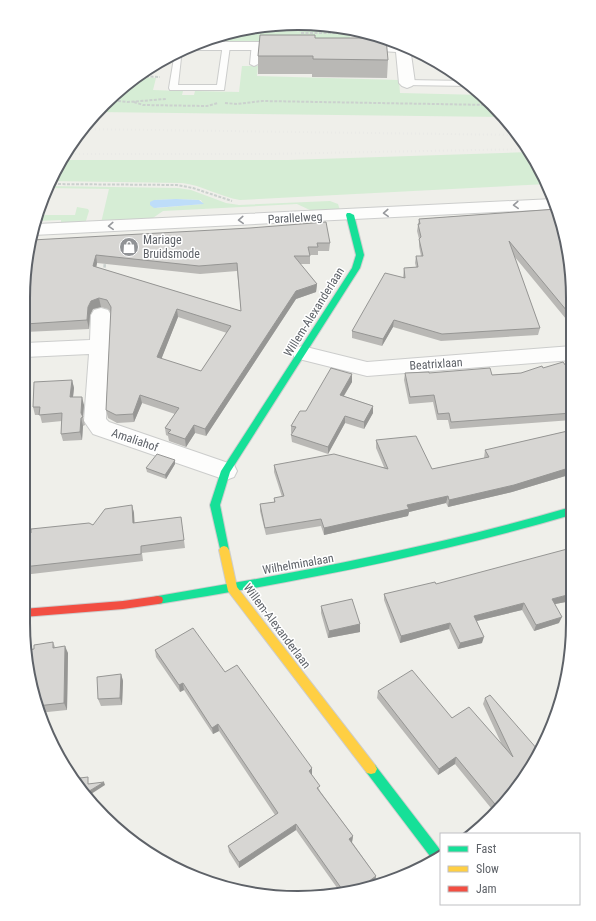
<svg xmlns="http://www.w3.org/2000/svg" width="596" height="921" font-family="'Roboto Condensed',sans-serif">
<rect width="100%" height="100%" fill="#efefea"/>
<!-- green -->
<path fill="#d6edd5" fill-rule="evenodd" d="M280,24L334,25L352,30L349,40L198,43L227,32Z
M242,66H258L257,76L399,80L400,93L482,95L504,117L97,112L124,86H127C131,74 145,78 156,78L153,90L183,91L182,95H194L195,91L239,92Z
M529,152L545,176L547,184L240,200C220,197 202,185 182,183L50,181L62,160H288Z
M48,186L178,188L191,190L226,203L239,205L330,201L338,204L340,210L312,211L297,204L163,211L150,220L101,223L109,189L48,188ZM176,199L201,200L203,204L157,208L154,200Z
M77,207L88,209L89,211L85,224L61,225V220L38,221L40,215H75Z"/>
<!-- water -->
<path fill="#beddf9" d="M176,199L199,200L204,204L154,208L150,205V202L154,200Z"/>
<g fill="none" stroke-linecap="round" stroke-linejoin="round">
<defs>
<path id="lane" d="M252,43H258L259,45L258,64L254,66L250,64Z
M223,44H226L230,46L224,90H170L169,88L175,52L182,49L178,85H217Z
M407,80L466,81L472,86L404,85L403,83L404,81Z"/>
<path id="street" d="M202,42H289L294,43L296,46L294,49L289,50H190L184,48Z
M357,42H391L408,48L411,54L415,83L412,86L407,88L402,86L399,83L396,52L352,49L350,46L352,43Z
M553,199L557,209L33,235L37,224Z
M101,308L108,310L111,315L106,419L109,422L234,465L237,471L234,477L226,480L93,434L84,421L89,354L25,357V343L90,340L91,315L94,310Z
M302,346L367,362L572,346V360L367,376L295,358L292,353L295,348Z"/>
<path id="fast" d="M347,213H350L354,215L364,255L360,268L230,472L220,505L229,550L227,553L224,554L221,553L210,505L221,471L352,268L356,255L346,215Z
M571,507V515C435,555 298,582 158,604L154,603L153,600L154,597L158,596C297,573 435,547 571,507Z
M371,764L375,765L441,851V856L433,860L367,773L365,769L367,765Z"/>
<path id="slow" d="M224,546L227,547L229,550L237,587L375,765L377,769L375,773L371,774L367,773L228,591L219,550L221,547Z"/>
<path id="jam" d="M158,596L162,597L163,600L162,603L158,604L123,609L23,617V609L123,601Z"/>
</defs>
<!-- lane casing -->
<use href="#lane" stroke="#cccdcc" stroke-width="2"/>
<!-- street casing -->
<use href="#street" stroke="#cccdcc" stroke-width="2"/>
<!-- fast casing -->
<use href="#fast" stroke="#cdcdcd" stroke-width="2"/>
<!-- slow casing -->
<use href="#slow" stroke="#cdcdcd" stroke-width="2"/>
<!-- jam casing -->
<use href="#jam" stroke="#cdcdcd" stroke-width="2"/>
<!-- path-far1 -->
<path stroke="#cbd1ce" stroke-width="2" stroke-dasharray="3 1.5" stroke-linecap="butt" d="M301,33H346
M137,76L160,77
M109,100L128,102L166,99
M134,102L143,105L207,106L218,103
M225,103L237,104L262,101L492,105
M49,184L177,185L193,188L232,201"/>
<!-- path -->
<path stroke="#cbd1ce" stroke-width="2.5" stroke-dasharray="3.5 2" stroke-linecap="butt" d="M104,273L105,262"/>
<!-- lane -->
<use href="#lane" fill="#fdfdfc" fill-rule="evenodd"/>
<!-- street -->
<use href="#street" fill="#fdfdfc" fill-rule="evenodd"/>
<!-- fast -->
<use href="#fast" fill="#16e098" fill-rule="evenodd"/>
<!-- slow -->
<use href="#slow" fill="#ffcf43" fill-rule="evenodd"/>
<!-- jam -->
<use href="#jam" fill="#f24e42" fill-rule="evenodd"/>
<!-- rail -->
<path stroke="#e5e5e4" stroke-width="2" stroke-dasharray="0.5 3.5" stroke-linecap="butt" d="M83,129L519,135
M67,154H272L528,149"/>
</g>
<!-- wall -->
<path fill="#b9b8b5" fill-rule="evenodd" d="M315,38L388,60L387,78L312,77V74H258V56Z
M557,209L572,280V325H571L514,256L540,328L538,335L441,341L393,327L382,346L352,338V331L403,278L404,268L416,267L415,263L416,256H421L419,246V239L417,231L419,219Z
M32,240L330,243L329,251H318V255H310V264H300L317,284L316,292L296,299L206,436L195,433L186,447L169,441L168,436L166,435L165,428L175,414L142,403L134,422L117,423L108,418L106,410L111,312L108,309L101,307L93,309L90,315L89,329L25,332V262ZM97,263L200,274L237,271L241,311L96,267ZM178,317L227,333L201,371L161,359Z
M543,368L572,374V420L450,429L448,420H437L433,402L409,404L404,380L405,373H429L492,375L521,373Z
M352,374V382L344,396L373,406V413L364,429L345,423L328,454L292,442L291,435L292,433H291V426L306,411Z
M72,380L74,388L73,397L84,405L83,417L85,425L83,426L82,440L63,441L61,434L62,421L42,423L40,415H35L33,407Z
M572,430V474L512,492L448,507L446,503L409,512L408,516L324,535L321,526L266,535L260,511V504L274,502V498L282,497L274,472V465L384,467L376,448V440L432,469L484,458L485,450Z
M175,460V464L166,479L147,472L146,468Z
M132,505L134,513V523L181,517L185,548L142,553L143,561L23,575L24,534L93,525Z
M436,584L571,601L555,604L559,623L534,631L522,610L477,621L482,643L458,649L449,629L400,643L384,600V594Z
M321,606L360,624V632L328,638L321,613Z
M53,642L55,647L68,653L67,710L38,713L27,650L34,649Z
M155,650L225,672L312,774V775L320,791L353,836L352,842L376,876L375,882L365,889L340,892L296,830L239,868L229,852L228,846L275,815L219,731L213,734L184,690L180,692L156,657Z
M121,674L123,681L122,705L101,706L98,699Z
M378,691L452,718L502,745L483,704L485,698L538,750L505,804L495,813L455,764L438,775L377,698Z"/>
<!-- shaded-wall -->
<path fill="#969694" d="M96,255L97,263L95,274L93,266Z
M317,284L316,292L296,299L206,436L205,429L296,291Z
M99,298L101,307L93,309L90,315L89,329L87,320L88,307L91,301Z
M177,309L178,317L159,365L157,357Z
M394,320L393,327L382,346L383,339Z
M352,374V382L340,402V395Z
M72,380L74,388L72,405L70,397Z
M140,395L142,403L134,422L133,414Z
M82,397L84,405L83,417L81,413Z
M373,406V413L364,429V422Z
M345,416V423L328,454V447Z
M81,418L83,426L82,440L80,432Z
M194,425L195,433L186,447L185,439Z
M175,460V464L166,479L165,475Z
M572,467V474L512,492L448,507L449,500Z
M448,496L446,503L409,512L408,516L324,535V528L407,505Z
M132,505L134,513L135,530L133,523Z
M571,594V601L550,605L552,599Z
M524,603L522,610L472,622L474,616Z
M562,617L559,623L534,631L536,625Z
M450,623L449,629L400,643L401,636Z
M360,624V632L328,638L329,631Z
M484,637L482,643L458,649L460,643Z
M65,646L68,653L67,710L64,703Z
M121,674L123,681L122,705L120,698Z
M183,683L184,690L180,692L179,685Z
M218,724L219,731L213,734L212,728Z
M456,757L455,764L438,775L439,769Z
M312,768V774L309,777V771Z
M104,782L105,785L88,796L86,793Z
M296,824V830L239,868V862Z
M353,836L352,842L348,845L349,839Z
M376,876L375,882L365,889L357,890Z"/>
<!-- building -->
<path fill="#d7d6d3" stroke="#969694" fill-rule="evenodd" d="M260,35H315V38H386L388,60L313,59V56H258Z
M557,209L564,227L572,280V317L509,241L540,328L442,334L394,320L383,339L352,331L385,273L405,278L404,268L418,267L416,256H423L419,239L421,237L418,224H420L419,219Z
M326,222L330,243H317L318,247H308L310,256H294L317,284L296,291L205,429L194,425L185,439L168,433L171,430L165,428L179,408L140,395L133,414L116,415L106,410L111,307L107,300L99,298L91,301L88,307L87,320L25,324V262L32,240L250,228ZM96,255L199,266L237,263L241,311L93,266ZM177,309L231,326L201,371L157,357Z
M563,362L572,374V413L451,422L449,413L438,414L434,395L410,397L405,373L429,372V373L490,368L492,375L521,373L542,366L543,368Z
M331,368L352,374L340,395L373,406L364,422L345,416L328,447L291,435L296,427L291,426L300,411H306Z
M72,380L70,397H82L81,413L83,417L81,418L80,432L61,434L62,413L39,415L40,407H33L34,382Z
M572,430V467L514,485L449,500L448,496L407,505L409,509L324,528L321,519L265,528L260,504L275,502L274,498L284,496L274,465L334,454L388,469L376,440L416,436L432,469L489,457L485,450Z
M157,454L175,460L165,475L146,468Z
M132,505L133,523L181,517L184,540L141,546V554L23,567L24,534L31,533V529L89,523L93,525L105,509Z
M571,548V594L552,599L562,617L536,625L524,603L474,616L484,637L460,643L450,623L401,636L384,594L435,582L436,584Z
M352,599L360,624L329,631L321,606Z
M193,628L225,672L237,665L312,768L309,771L320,786L317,788L353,836L349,839L376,876L357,890L344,892L296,824L239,862L228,846L278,813L218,724L212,728L183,683L179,685L155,650Z
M53,642V648L65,646L64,703L37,706L27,650L34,649V645Z
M412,670L452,718L469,707L513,757L485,698L490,695L538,750L505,804L499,809L456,757L439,769L378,691Z
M121,674L120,698L98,699L97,677Z
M88,777V784L104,782L86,793L72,779Z"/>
<!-- one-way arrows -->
<defs><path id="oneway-chevron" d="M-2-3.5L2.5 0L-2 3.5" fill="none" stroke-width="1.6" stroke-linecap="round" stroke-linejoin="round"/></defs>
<g stroke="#96989c">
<use href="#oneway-chevron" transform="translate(516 205) rotate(177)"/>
<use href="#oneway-chevron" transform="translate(386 213) rotate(177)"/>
<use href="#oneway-chevron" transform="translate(241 220) rotate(177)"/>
<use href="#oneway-chevron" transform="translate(111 226) rotate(177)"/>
</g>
<!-- icons -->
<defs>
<symbol id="shop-disc" viewBox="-11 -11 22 22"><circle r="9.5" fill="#919396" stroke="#fff"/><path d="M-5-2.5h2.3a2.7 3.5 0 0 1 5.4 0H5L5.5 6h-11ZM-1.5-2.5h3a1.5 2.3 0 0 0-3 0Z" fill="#fff"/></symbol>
</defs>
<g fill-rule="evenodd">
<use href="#shop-disc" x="118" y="236" width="22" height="22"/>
</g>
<g text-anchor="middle" stroke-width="3" stroke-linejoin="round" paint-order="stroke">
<!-- street labels -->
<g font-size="12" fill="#5e6268" stroke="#fff">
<text transform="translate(295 218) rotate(-3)" y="4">Parallelweg</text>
<text transform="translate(314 312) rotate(-58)" y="4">Willem-Alexanderlaan</text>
<text transform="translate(436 364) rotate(-4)" y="4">Beatrixlaan</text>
<text transform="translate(135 440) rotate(19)" y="4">Amaliahof</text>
<text transform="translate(298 564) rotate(-10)" y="4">Wilhelminalaan</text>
<text transform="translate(277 626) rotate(53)" y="4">Willem-Alexanderlaan</text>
</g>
<!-- poi labels -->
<g font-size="12" fill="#5e6268" stroke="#fff" text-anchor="start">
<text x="143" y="244">Mariage<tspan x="143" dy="14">Bruidsmode</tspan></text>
</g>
</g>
<!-- crop -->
<path d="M0 0H596V921H0ZM298 30H298A268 268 0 0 1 566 298V623A268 268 0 0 1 298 891H298A268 268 0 0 1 30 623V298A268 268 0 0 1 298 30Z" fill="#fff" fill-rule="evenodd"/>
<path fill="none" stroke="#5e6268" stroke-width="2" d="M298 30H298A268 268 0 0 1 566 298V623A268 268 0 0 1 298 891H298A268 268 0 0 1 30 623V298A268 268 0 0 1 298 30Z"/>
<!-- legend -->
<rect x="440" y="833" width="140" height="72" fill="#ffffff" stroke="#bfc0c3"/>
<rect x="448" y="846" width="20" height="6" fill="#16e098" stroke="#bfc0c3"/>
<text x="476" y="853" font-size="12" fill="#5e6268">Fast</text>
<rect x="448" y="866" width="20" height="6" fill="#ffcf43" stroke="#bfc0c3"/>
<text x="476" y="873" font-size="12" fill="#5e6268">Slow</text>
<rect x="448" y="886" width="20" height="6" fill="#f24e42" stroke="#bfc0c3"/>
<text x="476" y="893" font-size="12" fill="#5e6268">Jam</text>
</svg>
